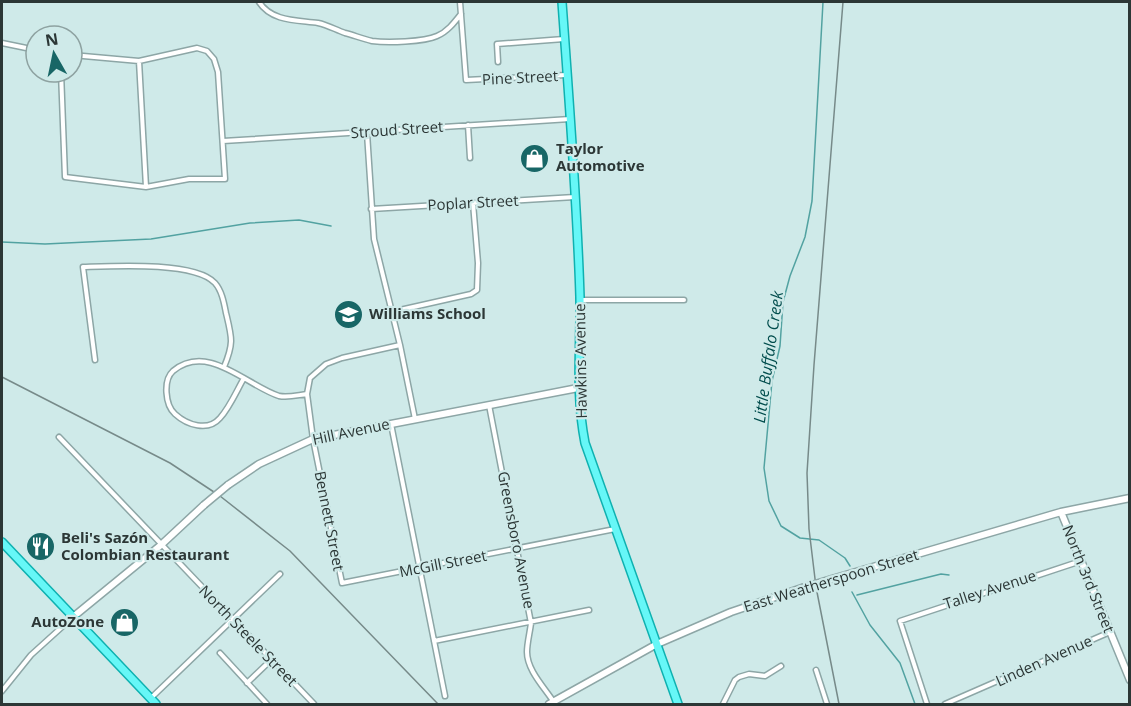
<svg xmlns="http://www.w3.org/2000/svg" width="1131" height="706" font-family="'Open Sans',sans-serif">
<rect width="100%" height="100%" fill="#cfeae9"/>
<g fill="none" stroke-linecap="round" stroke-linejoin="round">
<!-- stream -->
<path stroke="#52a2a1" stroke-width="1.5" d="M823,2L812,201L805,237L790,276L783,302L780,346L772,381L764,468L769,501L781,526L800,538L819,540L845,558L850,566
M2,242L45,244L151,239L250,223L299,220L331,226
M852,592L870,625L900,663L915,704
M857,595L941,574L949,575"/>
<defs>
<path id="street" d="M259,2C272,22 298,20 318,23C328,25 336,30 345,33C353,35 363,39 372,41C387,43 424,42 437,36C447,32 454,23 461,14
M460,2L466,80L566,75
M2,43L36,50
M139,61L146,187
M498,62L497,44L564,39
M61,72L65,177L146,187L189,179H225L218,72L214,59L207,51L197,48L139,61L72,55
M468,125L470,158
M367,133L374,239L400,345L415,419
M223,141L570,119
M371,209L575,197
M581,300H684
M391,312L471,294L477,290L478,263L473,203
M400,345L342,358L326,364L310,378L307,394L313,439L342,583L615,529
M95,360L83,267C112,266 195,261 215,283C222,291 224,303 226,313C232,338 234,343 224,367
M244,378C237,390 230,407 220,418C208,432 187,425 175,414C165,405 163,380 173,371C208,342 247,386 279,396C288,398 298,395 307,394
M489,405L531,623C530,632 527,643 527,652C527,671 546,689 555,704
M391,424L445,696
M59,437L314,704
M434,641L589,610
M220,653L267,704
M816,670L827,704
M247,683L271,660
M2,691L31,655L73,617
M151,698L280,574
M723,704L735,680L739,677L749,674L765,676L781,666
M927,704L900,621L1081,561
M945,704L1110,632"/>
<path id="secondary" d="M228,485L259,464L313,439L578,388
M1061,512L1130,680
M832,579L1061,512L1130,498
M73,617L161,545L204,505
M549,704L657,644L731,612L802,588"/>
<path id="primary" d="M562,2C569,100 577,199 580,297C581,348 575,392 585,443L678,704
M2,542L156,704"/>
</defs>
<!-- street casing -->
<use href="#street" stroke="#8da6a6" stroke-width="7"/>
<!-- secondary casing -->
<use href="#secondary" stroke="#8da6a6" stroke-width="9"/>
<!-- primary casing -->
<use href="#primary" stroke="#0fb1b0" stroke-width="10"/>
<!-- street -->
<use href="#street" stroke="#fff" stroke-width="4"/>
<!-- secondary -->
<use href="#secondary" stroke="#fff" stroke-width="6"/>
<!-- primary -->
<use href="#primary" stroke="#66f7f7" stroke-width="7"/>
<!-- rail -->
<path stroke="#778a89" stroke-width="1.5" d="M2,377L170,463L220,496L290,551L438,704
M839,704L816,587L809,529L807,473L814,365L843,2"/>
<defs>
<path id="secondary-bridge" d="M204,505L228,485
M802,588L832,579"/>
</defs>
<!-- secondary-bridge casing -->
<use href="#secondary-bridge" stroke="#8da6a6" stroke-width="9" stroke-linecap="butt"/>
<!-- secondary-bridge -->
<use href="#secondary-bridge" stroke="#fff" stroke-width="6"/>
</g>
<!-- icons -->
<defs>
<symbol id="shop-disc" viewBox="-11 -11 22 22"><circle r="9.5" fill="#186666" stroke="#cfeae9"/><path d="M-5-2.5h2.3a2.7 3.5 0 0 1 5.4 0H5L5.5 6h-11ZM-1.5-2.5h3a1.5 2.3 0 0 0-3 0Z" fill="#fff"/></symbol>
<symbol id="school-disc" viewBox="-11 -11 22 22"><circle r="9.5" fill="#186666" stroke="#cfeae9"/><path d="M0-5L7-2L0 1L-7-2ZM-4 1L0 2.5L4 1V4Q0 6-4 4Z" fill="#fff"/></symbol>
<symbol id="restaurant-disc" viewBox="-11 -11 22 22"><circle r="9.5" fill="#186666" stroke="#cfeae9"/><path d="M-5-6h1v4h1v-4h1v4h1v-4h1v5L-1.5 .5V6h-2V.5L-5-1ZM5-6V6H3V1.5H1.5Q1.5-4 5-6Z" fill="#fff"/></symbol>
</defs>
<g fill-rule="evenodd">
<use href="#shop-disc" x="518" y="142" width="33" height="33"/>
<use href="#school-disc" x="332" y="298" width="33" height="33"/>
<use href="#restaurant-disc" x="24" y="530" width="33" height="33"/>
<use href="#shop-disc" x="108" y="606" width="33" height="33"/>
</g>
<g text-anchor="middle" stroke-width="4.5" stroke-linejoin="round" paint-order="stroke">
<!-- street labels -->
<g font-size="15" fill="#2c3736" stroke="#cfeae9">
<text transform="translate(520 78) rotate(-3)" y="5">Pine Street</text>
<text transform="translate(397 130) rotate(-4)" y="5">Stroud Street</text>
<text transform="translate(473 203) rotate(-3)" y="5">Poplar Street</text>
<text transform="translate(581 361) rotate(-91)" y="5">Hawkins Avenue</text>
<text transform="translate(351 432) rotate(-12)" y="5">Hill Avenue</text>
<text transform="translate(329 521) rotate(79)" y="5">Bennett Street</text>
<text transform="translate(516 540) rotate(79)" y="5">Greensboro Avenue</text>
<text transform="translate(443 564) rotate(-11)" y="5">McGill Street</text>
<text transform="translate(1088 579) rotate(68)" y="5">North 3rd Street</text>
<text transform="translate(831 581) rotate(-17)" y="5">East Weatherspoon Street</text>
<text transform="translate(990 590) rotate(-18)" y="5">Talley Avenue</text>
<text transform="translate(248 636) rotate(46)" y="5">North Steele Street</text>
<text transform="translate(1044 661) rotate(-24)" y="5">Linden Avenue</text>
</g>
<!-- poi labels -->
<g font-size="15" font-weight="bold" fill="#2c3736" stroke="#cfeae9" text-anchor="start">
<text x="556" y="154">Taylor<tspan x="556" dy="17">Automotive</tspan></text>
<text x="369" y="319">Williams School</text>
<text x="61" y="543">Beli's Sazón<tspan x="61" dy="17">Colombian Restaurant</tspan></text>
<text x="104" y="627" text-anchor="end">AutoZone</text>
</g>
<!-- water labels -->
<g font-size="16" font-style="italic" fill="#004c4c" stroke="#cfeae9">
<text transform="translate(768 357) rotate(-82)" y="6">Little Buffalo Creek</text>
</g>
</g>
<!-- border -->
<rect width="1131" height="706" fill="none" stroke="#2c3736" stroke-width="6"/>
<!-- north arrow -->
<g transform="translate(54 54) rotate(351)"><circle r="28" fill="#cfeae9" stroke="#8ea2a1" stroke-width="1.5"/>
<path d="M0-4.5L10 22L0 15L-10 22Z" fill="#186666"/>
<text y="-9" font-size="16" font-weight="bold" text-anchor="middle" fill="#2c3736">N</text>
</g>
</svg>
